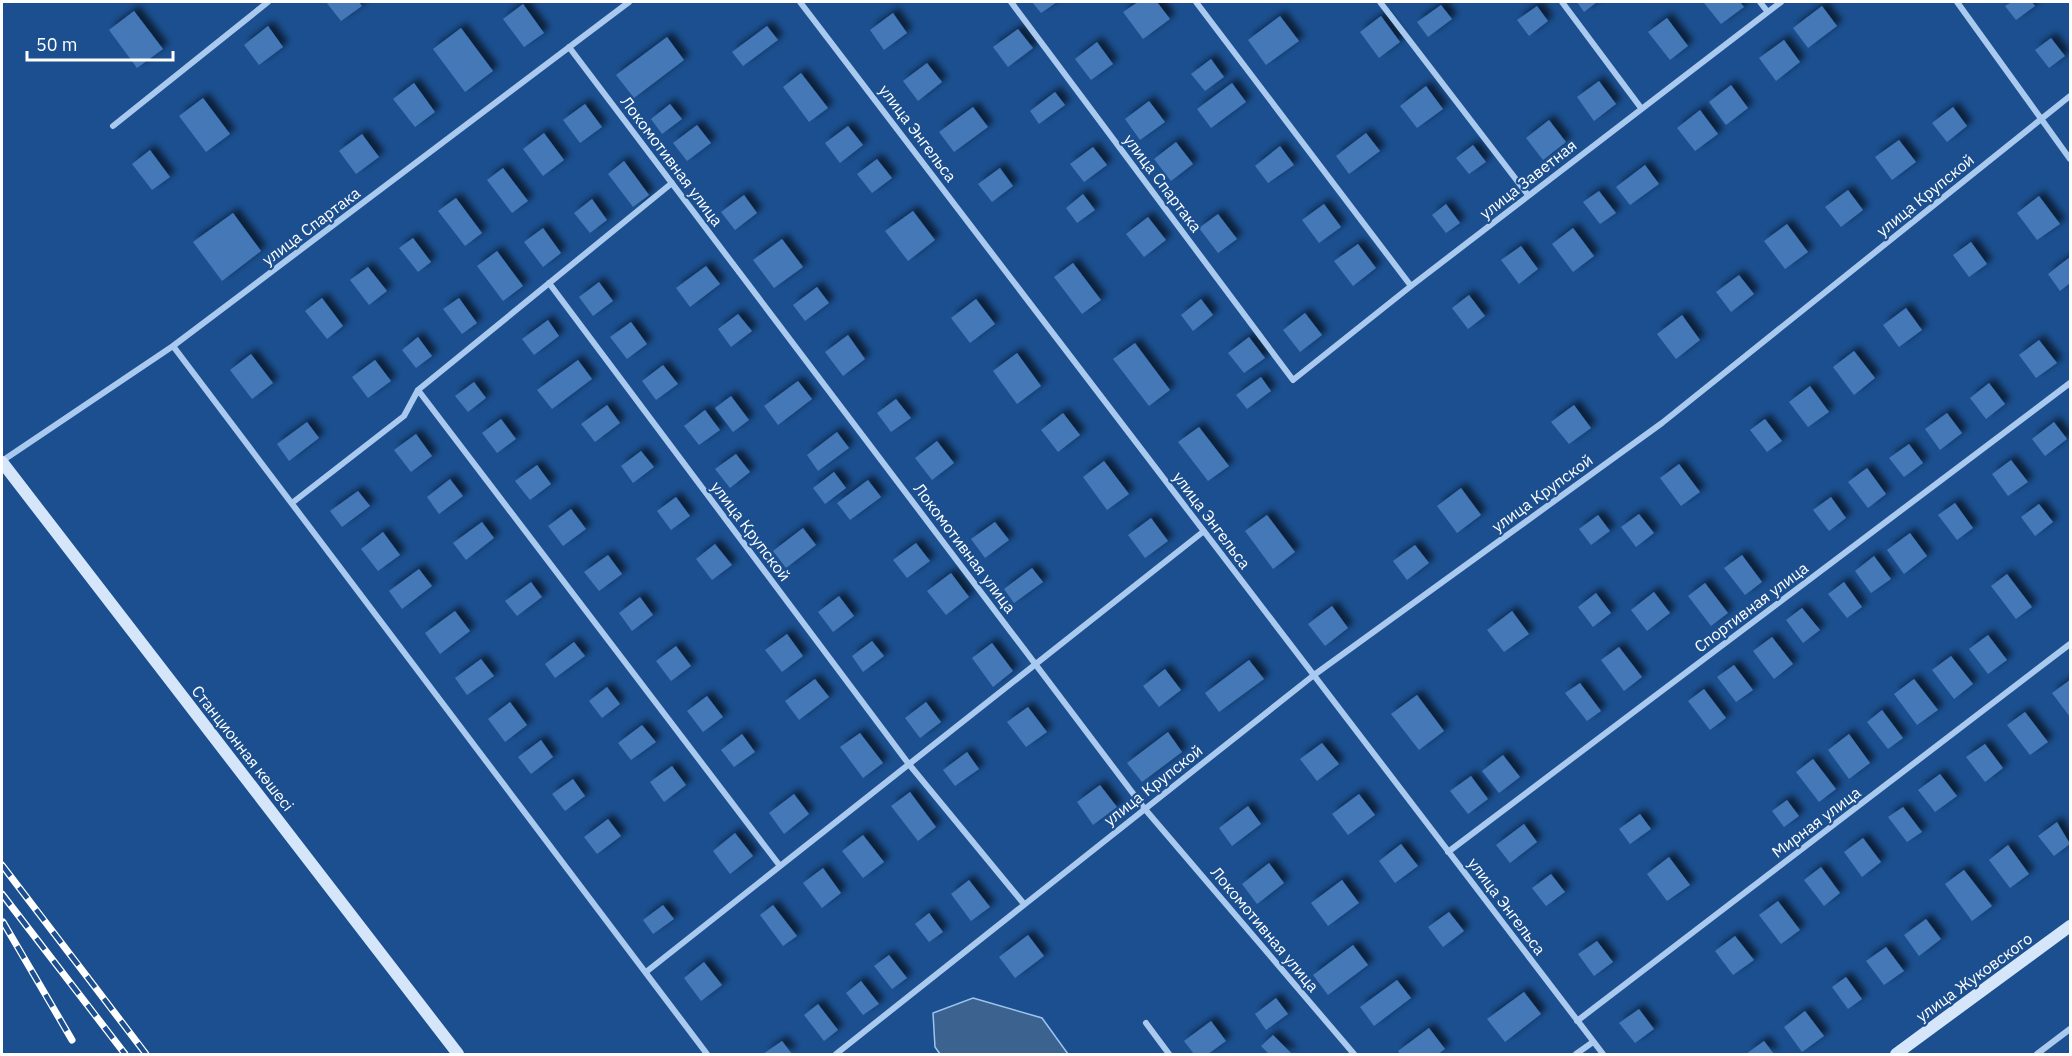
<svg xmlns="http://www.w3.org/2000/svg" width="2072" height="1056" font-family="'IBM Plex Sans',sans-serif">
<defs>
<filter id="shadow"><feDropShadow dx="5.5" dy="-5.5" stdDeviation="3" flood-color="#0009"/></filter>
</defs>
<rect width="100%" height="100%" fill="#1b4f8f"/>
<!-- water -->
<path fill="#3c6290" stroke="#9cc4f0" stroke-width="1.5" d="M973,998L1042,1018L1068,1054H940L935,1047L933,1013Z"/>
<!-- building -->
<path fill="#4478b7" filter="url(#shadow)" d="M326,2H359L362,6L341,21Z
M1032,2H1057L1041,13Z
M1138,2H1157L1170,19L1143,39L1123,12Z
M1577,2H1597L1584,12Z
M1740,2L1744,7L1721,24L1704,3Z
M2012,2H2032L2035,6L2016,20L2005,6Z
M523,4L544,33L524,47L503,19Z
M1441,5L1452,19L1428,37L1417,22Z
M1537,6L1548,21L1529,36L1517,20Z
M1822,6L1837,26L1808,48L1793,28Z
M134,11L163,49L137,68L109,30Z
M893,13L907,33L884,50L870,30Z
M1280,16L1299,41L1266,65L1248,40Z
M1381,16L1400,42L1379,58L1360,32Z
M1667,18L1688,46L1670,60L1648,32Z
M268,26L283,47L259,65L244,45Z
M767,26L778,40L743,66L732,52Z
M461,28L493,71L465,92L433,49Z
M1018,29L1033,48L1008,67L993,47Z
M667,37L684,60L634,98L616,75Z
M2051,38L2065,56L2049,68L2035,50Z
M1784,40L1800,62L1776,81L1759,58Z
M1097,42L1113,64L1091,80L1075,59Z
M1211,59L1224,77L1205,91L1191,74Z
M927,63L942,82L918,101L903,81Z
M801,73L828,108L809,122L783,87Z
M1599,81L1616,104L1594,121L1577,97Z
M414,83L435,112L415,127L393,99Z
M1232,83L1246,102L1211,128L1197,109Z
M1731,85L1748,108L1726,125L1709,102Z
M1426,86L1443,109L1417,128L1400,106Z
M1055,92L1065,105L1039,124L1030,111Z
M203,98L230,134L206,152L179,116Z
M1149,101L1165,122L1140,140L1125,119Z
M585,104L602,127L580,143L563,120Z
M670,104L682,119L662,134L651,119Z
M973,107L988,127L954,152L939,132Z
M1953,107L1967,126L1947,142L1932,123Z
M1700,110L1718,134L1695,151L1677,128Z
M1549,120L1566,142L1543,160L1526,138Z
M697,125L711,143L687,161L673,143Z
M848,126L863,145L840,163L825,143Z
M544,133L564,160L543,176L523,149Z
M1366,133L1380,151L1349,174L1336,156Z
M362,134L379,157L356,174L339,151Z
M1899,140L1916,162L1892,180L1875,157Z
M1176,142L1193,164L1171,181L1154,159Z
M1473,145L1486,162L1469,174L1456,158Z
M1280,146L1294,165L1268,183L1255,166Z
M1093,147L1107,165L1084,182L1070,164Z
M150,150L170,177L152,190L132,164Z
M877,159L892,178L872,193L857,174Z
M624,161L649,195L633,207L608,174Z
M1645,165L1659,184L1630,205L1616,187Z
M503,168L528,201L512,213L487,180Z
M1000,168L1013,186L992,202L978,184Z
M1848,190L1863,210L1841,227L1825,207Z
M1599,191L1616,213L1600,224L1583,202Z
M1083,194L1095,210L1077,223L1066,208Z
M744,195L757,213L735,230L721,212Z
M2039,196L2060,224L2037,240L2017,213Z
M456,198L482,233L465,246L438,211Z
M592,199L607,220L590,233L574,213Z
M1324,204L1341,227L1319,243L1302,220Z
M1446,204L1460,223L1446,233L1432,215Z
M913,211L935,240L908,261L885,231Z
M233,213L261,251L222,281L193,242Z
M1218,214L1237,239L1218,253L1199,228Z
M1148,217L1166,240L1144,257L1126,234Z
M1787,224L1808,252L1785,269L1764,241Z
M543,228L561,253L543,267L524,242Z
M1573,228L1594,256L1573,272L1552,244Z
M413,238L431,262L418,272L399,248Z
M782,239L803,267L774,288L753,260Z
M1971,242L1987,264L1969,277L1953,255Z
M1358,244L1376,268L1353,286L1334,261Z
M1521,246L1538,269L1519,284L1501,260Z
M497,251L523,286L503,301L477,266Z
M2070,257V283L2060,291L2048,274Z
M1073,263L1101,300L1082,314L1054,277Z
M706,266L720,284L690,307L676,288Z
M368,267L387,291L369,305L350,280Z
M1739,275L1754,294L1731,312L1716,292Z
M599,282L613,301L593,316L579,297Z
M817,287L829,303L805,321L793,305Z
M1469,295L1485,316L1468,329L1452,308Z
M322,298L343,326L327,339L305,311Z
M459,298L477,323L462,334L443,309Z
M976,299L995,324L970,343L951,318Z
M1201,299L1213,315L1193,331L1181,315Z
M1906,308L1922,330L1899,347L1883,325Z
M1305,313L1322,335L1300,352L1283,330Z
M738,314L752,331L731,347L718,329Z
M1682,315L1700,340L1676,359L1657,334Z
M548,320L559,336L534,355L522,339Z
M631,322L647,344L627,359L610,337Z
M848,335L865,359L843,376L825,352Z
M418,337L432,356L416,368L402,350Z
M1249,337L1265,358L1244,373L1228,353Z
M2039,340L2057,363L2036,378L2019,355Z
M1135,343L1170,390L1149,406L1113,359Z
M1854,351L1875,378L1854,395L1833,367Z
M1017,353L1041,386L1017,404L993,371Z
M251,354L273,383L252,399L230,370Z
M375,360L391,381L368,398L352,377Z
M578,360L592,379L552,409L537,390Z
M663,365L678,384L656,400L642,381Z
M1261,377L1271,391L1247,409L1236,395Z
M798,381L812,399L778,425L764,406Z
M474,382L486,398L468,412L455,396Z
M1989,383L2005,404L1986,419L1970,398Z
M1810,386L1829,412L1808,427L1789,402Z
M731,396L749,420L733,432L715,408Z
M896,399L911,418L891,432L877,413Z
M607,405L620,423L595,442L581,424Z
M1574,405L1591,428L1569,444L1551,422Z
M705,410L720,430L699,445L684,426Z
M1063,413L1080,435L1058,452L1041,430Z
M1947,413L1962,433L1940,450L1925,429Z
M501,419L516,439L497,453L482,433Z
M1765,419L1782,441L1767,452L1750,430Z
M307,422L319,438L289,461L277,444Z
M2054,422L2067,439L2045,456L2032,439Z
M1199,427L1229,466L1208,481L1178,442Z
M837,432L849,448L818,471L807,455Z
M416,434L432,456L411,472L394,450Z
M937,441L954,463L932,480L915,458Z
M1909,444L1923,463L1904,477L1889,458Z
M641,451L654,467L633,483L621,466Z
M736,454L750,472L730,488L715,469Z
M2011,460L2028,482L2008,496L1992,474Z
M1104,461L1129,494L1107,510L1083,477Z
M1679,464L1700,492L1681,506L1660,478Z
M537,465L551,484L530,500L515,481Z
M1867,468L1886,494L1868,508L1848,482Z
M834,472L846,488L825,504L813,488Z
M450,479L463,496L439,514L427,497Z
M868,480L881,497L850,520L837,503Z
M1461,488L1481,515L1457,533L1437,506Z
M358,491L370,506L342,527L330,511Z
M676,497L690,516L671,530L657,511Z
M1831,497L1846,518L1829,531L1813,510Z
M1955,503L1973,528L1957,540L1938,515Z
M2039,504L2053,522L2035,536L2021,517Z
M571,509L586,529L563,546L548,526Z
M1639,514L1654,533L1636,547L1621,527Z
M1267,515L1295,552L1273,569L1245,531Z
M1598,515L1610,531L1591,545L1579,529Z
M1151,518L1168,541L1145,558L1128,535Z
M482,522L494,538L466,560L453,543Z
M995,522L1009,540L985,558L971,539Z
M803,528L816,545L786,568L773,551Z
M383,532L400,555L378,571L361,549Z
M1910,533L1927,556L1904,574L1887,550Z
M916,543L930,561L907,578L893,560Z
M715,544L732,565L712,580L696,559Z
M1415,545L1429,563L1407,580L1393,561Z
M608,555L622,574L599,591L584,572Z
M1742,555L1762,582L1745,595L1724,568Z
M1874,556L1891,579L1871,593L1855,571Z
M1032,568L1043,582L1014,603L1004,589Z
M419,569L432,586L402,609L389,591Z
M951,573L969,597L946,615L927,591Z
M2007,574L2032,607L2016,619L1991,586Z
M531,582L542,597L517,616L505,601Z
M1844,582L1862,607L1847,618L1828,594Z
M1705,583L1728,613L1711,626L1688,596Z
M1654,592L1670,613L1647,631L1631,610Z
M1596,593L1611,613L1593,627L1578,607Z
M839,596L854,616L833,632L818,612Z
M640,597L653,615L632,631L619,613Z
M1332,606L1348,628L1325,646L1308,624Z
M1802,608L1820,630L1803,643L1786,620Z
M455,611L470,631L440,654L425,633Z
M1512,611L1529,634L1504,652L1487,630Z
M787,634L803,656L782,672L765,650Z
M1988,635L2007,660L1988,674L1969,649Z
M1772,637L1793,664L1774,679L1753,651Z
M872,641L884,656L863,672L852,656Z
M574,642L585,656L555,678L545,664Z
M992,643L1013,671L993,687L972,658Z
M676,646L691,666L671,681L656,661Z
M1619,647L1642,677L1624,691L1601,660Z
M1951,656L1973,684L1954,699L1932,670Z
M481,659L494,676L467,695L455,678Z
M1249,660L1264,679L1219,712L1205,693Z
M1734,665L1753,690L1736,702L1717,677Z
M1165,669L1181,690L1159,707L1143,686Z
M815,679L829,697L799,720L785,701Z
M1914,679L1938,710L1917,725L1894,694Z
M2070,680V717L2052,693Z
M1580,683L1601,711L1587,721L1565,693Z
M607,687L620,704L602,718L589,701Z
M1704,689L1726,718L1710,730L1688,701Z
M1417,695L1444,731L1419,750L1391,714Z
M707,696L723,717L703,732L687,711Z
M510,702L527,725L505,742L488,719Z
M926,702L941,722L920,738L905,718Z
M1028,707L1047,732L1026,747L1007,722Z
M1882,710L1903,738L1888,749L1867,722Z
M2025,712L2048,742L2030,755L2007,725Z
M642,725L656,742L631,760L618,743Z
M1168,732L1182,752L1142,782L1127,763Z
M860,733L883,763L863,778L840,747Z
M742,734L755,752L734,767L721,750Z
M1849,734L1870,763L1849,779L1828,750Z
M541,740L553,757L531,774L518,757Z
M1322,743L1339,764L1317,781L1300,759Z
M1985,744L2003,768L1985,782L1966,757Z
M967,752L979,769L955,786L943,770Z
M1503,755L1520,777L1499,793L1482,771Z
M1813,759L1836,789L1819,802L1796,772Z
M672,766L686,785L664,802L650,782Z
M1940,774L1957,796L1935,812L1918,790Z
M1471,776L1488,799L1468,814L1450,791Z
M573,779L585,796L565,811L552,794Z
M1100,785L1117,807L1093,825L1077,802Z
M910,792L936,827L918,841L891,806Z
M794,794L809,814L784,834L769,813Z
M1359,794L1375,815L1348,835L1332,814Z
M1787,800L1799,816L1784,827L1772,811Z
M1248,806L1261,824L1232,846L1219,828Z
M1903,807L1922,832L1907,842L1888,817Z
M1640,814L1651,829L1630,844L1619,829Z
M608,819L621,836L597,854L584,837Z
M2057,822L2070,844L2054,856L2038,836Z
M1524,824L1537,842L1510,863L1496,845Z
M735,833L753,856L730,874L713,851Z
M863,835L884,862L863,878L842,851Z
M1863,838L1881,862L1862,877L1844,852Z
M1401,844L1418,866L1395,883L1379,861Z
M2008,845L2029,874L2010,888L1989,860Z
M1669,857L1690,885L1667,901L1647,874Z
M1269,863L1284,883L1257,904L1242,884Z
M1821,867L1840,893L1824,906L1804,880Z
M823,868L841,893L822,908L803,883Z
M1964,870L1992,906L1972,921L1945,884Z
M1551,874L1565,892L1546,906L1532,888Z
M969,880L990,907L971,921L951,894Z
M1342,880L1359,903L1328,926L1311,903Z
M1778,901L1800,930L1781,944L1759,915Z
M663,905L674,919L653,934L643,920Z
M773,905L797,936L783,946L760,915Z
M1449,912L1464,931L1443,947L1428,927Z
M929,913L943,932L929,942L915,924Z
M1926,919L1941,939L1919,956L1904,935Z
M1028,935L1044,956L1015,978L999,957Z
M1735,936L1754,960L1733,975L1715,951Z
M1597,941L1613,962L1594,976L1578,954Z
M1353,945L1368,965L1328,995L1313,975Z
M1886,947L1904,971L1884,985L1866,961Z
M889,955L907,978L892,989L874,966Z
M704,962L722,985L701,1001L684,978Z
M1846,977L1862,999L1848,1009L1832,987Z
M1397,980L1411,998L1374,1026L1360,1007Z
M861,981L879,1004L863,1015L846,993Z
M1524,992L1541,1014L1505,1042L1487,1019Z
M1276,998L1288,1014L1266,1030L1255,1014Z
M818,1004L838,1030L824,1041L804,1015Z
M1639,1009L1654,1029L1635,1043L1619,1023Z
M1805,1011L1824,1036L1802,1052L1784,1027Z
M1211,1021L1226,1041L1208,1054H1194L1184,1041Z
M1429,1028L1445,1049L1438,1054H1400L1398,1051Z
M1273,1035L1292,1054H1269L1261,1046Z
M782,1041L792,1054H763Z
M1764,1041L1774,1054H1746Z"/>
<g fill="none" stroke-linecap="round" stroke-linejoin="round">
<!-- street -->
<path stroke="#a9c9ee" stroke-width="6" d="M800,2L1603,1054
M1011,2L1293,380L1411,286L1781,2
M1196,2L1411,286
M1380,2L1528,195
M1562,2L1641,108
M1760,2L1767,11
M1957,2L2070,159
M569,47L1144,808L1354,1054
M113,126L268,2
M549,283L908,763L1024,904
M173,346L707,1054
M418,390L780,866
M2,461L173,346L629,2
M292,503L404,416L418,390L672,183
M1448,852L2070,383
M646,972L1204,531
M1577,1021L2070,644
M1146,1023L1169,1054
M836,1054L1314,675L1662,423L2070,96
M1576,1054L1593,1042
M2037,1054L2070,1029"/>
<!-- secondary -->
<path stroke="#d6e6fa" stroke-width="12" d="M2,462L458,1054
M1896,1054L2070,926"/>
<defs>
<path id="rail" d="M2,865L146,1054
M2,894L125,1054
M3,922L72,1040"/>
</defs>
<!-- rail casing -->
<use href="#rail" stroke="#fff" stroke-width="7"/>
<!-- rail -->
<use href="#rail" stroke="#1b4f8f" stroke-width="4.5" stroke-dasharray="14" stroke-linecap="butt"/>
</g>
<g text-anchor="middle" stroke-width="4.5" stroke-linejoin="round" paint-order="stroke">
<!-- street labels -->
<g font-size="16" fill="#fff" stroke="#1b4f8f">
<text transform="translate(918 133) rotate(53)" y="6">улица Энгельса</text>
<text transform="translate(672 161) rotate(53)" y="6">Локомотивная улица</text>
<text transform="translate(1528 179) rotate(-38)" y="6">улица Заветная</text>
<text transform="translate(1163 183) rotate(53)" y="6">улица Спартака</text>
<text transform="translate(1925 195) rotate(-39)" y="6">улица Крупской</text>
<text transform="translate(311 226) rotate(-37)" y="6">улица Спартака</text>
<text transform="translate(1542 493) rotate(-36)" y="6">улица Крупской</text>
<text transform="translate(1212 520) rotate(53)" y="6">улица Энгельса</text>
<text transform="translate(751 531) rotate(53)" y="6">улица Крупской</text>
<text transform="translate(965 548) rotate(53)" y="6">Локомотивная улица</text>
<text transform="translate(1751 607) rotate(-37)" y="6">Спортивная улица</text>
<text transform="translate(243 748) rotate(52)" y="6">Станционная көшесі</text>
<text transform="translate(1153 785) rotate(-38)" y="6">улица Крупской</text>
<text transform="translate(1816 822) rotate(-37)" y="6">Мирная улица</text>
<text transform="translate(1507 906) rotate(53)" y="6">улица Энгельса</text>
<text transform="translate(1265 929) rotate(50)" y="6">Локомотивная улица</text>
<text transform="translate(1974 977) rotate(-36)" y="6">улица Жуковского</text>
</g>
</g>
<!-- border -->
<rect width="2072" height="1056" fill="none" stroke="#ffffff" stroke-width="6"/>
<!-- scale -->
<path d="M27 51v9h146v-9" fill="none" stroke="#ffffff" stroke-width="3"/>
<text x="36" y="51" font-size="18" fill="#ffffff" stroke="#1b4f8f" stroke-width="4.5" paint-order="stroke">50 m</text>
</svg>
